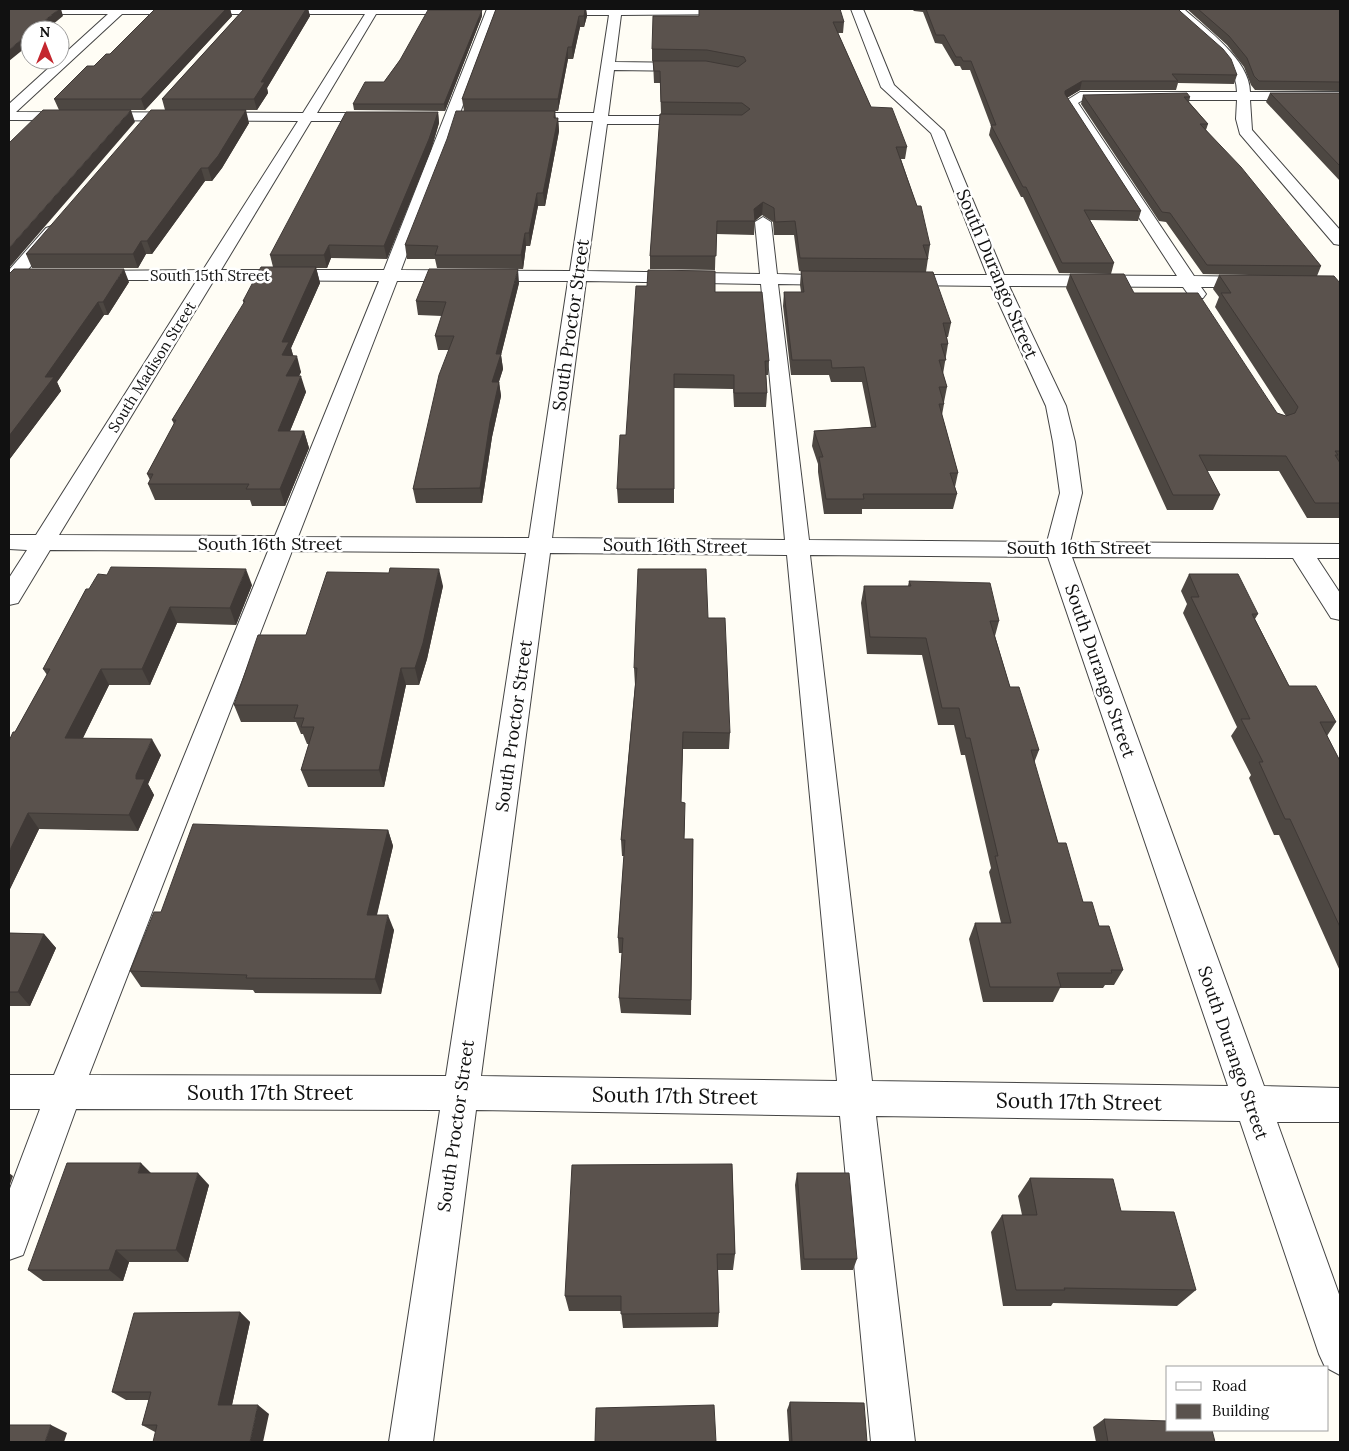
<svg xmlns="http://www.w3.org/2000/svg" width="1349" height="1451" font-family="Lora,serif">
<rect width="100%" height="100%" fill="#fffdf5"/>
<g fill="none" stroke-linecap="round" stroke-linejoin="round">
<defs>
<path id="minor" d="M9,9H469V13L465,14H376L317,113H380L387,117L380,121H311L221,270H384L487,9H499L401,270L570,271L593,121H518L511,117L518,113H594L609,15H550L544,12L549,9H741V13L737,14L621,15L615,62L690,63L696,67L690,71L614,70L608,116H697L704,120L697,124H607L587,271L760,274L755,222L763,217L771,222L777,274L845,276L848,280L845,284L839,285L778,284L809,540L1047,542L1060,493L1053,442L1046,406L991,286L899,285L893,284L890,280L893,276L899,275H987L931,133L881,87L851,9H863L894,85L944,131L1004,275L1177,276L1064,102L1080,92H1237C1237,54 1190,37 1172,9H1184C1206,29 1250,60 1250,92H1340V100H1250L1252,130L1340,230V245L1334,244L1240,134L1236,119L1237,100H1083L1078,103L1194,276L1254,277L1260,278L1263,282L1260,286L1254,287H1201L1206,294L1203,298H1191L1183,287L1009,286L1066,406L1075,442L1082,493L1070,542L1340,544V558H1317L1340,593V620L1331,618L1293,558L1072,557L1264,1086L1340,1088V1122H1277L1340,1297V1375L1325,1367L1319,1354L1240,1121L876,1116L915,1442H871L840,1116L476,1110L433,1442H389L440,1110L76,1109L23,1255L9,1260V1191L40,1109H9V1075H54L268,551L50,550L18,603L9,605V578L27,550L9,549V535H36L197,280H89L83,279L80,275L83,271L203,270L298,121L9,120V104L108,14H9ZM122,14H365L303,113L16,112ZM214,280L379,281L275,536L59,535ZM397,281H568L529,538L298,537ZM586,281L761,284L785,540L552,538ZM292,551L526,553L446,1076L89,1075ZM550,553L787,555L837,1081L481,1076ZM810,555L1048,557L1228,1086L872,1081Z
M52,226L60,231L58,234L15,285L9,286V270L46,228Z"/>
</defs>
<!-- minor casing -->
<use href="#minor" stroke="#444" stroke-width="2"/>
<!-- minor -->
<use href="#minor" fill="#fff" fill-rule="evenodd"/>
</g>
<!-- wall -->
<path fill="#4d4742" d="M155,9H230L232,16L145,110H59L54,99L110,54Z
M244,9H308L310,16L267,88L268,93L257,110H211L249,123L222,168L212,181H205L152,254H146L138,268H32L26,254L165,110L162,99Z
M496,9H586L587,16L584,27H580L573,59H568L558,111H555L556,118H558L559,131L545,206H538L530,246H526L523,269L437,268L435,259H407L405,245L464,111L462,99Z
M699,9L844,22L843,33H838L871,107L907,147L905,159H901L930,245L926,272L951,323L948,337H947L948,344L943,374L947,387L944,402H943L944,404L942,415L958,473L955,487L957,494L953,509H862V514H824L818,472V464L812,446L814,431L871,427L862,382H831L829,375H791L783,306L784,292H801L800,285L801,271H799L794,235H774L773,222L762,215L755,221L754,235L716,234L715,270L650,269V256L661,114L660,83H654L653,61H706H652V49L699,16Z
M912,9H1178L1237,75L1234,84L1178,83L1176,90H1080L1067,98L1141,211L1138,221L1090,220L1114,263L1111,274L1059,273L1023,197H1021L989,135L991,126L970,70H962L960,66H955L942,44L935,43L923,12L914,11Z
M1187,9H1340V91L1255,90L1251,85L1244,67L1227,45Z
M482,16L445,111L354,110L353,104L384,82L400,60Z
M1270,93H1340V181L1266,102Z
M1083,95L1190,97L1189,102L1208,124L1206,130L1321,266L1317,276L1340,283V518H1307L1279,471H1207L1220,495L1213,510H1167L1066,288L1070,274L1134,293L1277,413L1286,416L1215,307L1219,297L1213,289L1219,275L1298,276L1203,274L1166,222L1159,221L1081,104Z
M438,112L439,123L431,150L387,259L331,258L327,268H316L320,283L291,348L293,356L301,372L299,376L306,392L290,431H304L309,448L285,506H252L250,500H155L148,484L150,480L147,474L174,424L172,420L244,304L243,301L273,267L270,255Z
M9,274L129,282L108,315H104L57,382L61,391L9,460Z
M519,283L501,355L503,369L499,382L501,396L492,437L482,503H416L413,489L449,350H438L435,336L442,316L418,315L416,301Z
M715,292L769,361L768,375H766L767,393L766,407H734L733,389L674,388V503H618L617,489L626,435Z
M1189,574L1258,614L1255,619L1289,686L1336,722L1327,736L1340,761V971L1279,835H1274L1249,778L1251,775L1231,736L1237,727L1183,613L1187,604L1181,591Z
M909,581L999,621L995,636L1010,687L1039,750L1034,763L1058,843L1083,902L1099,926L1123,970L1114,985H1105L1103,988H1060L1053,1002H983L969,939L975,923H1001L989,872L991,868L965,755H961L954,725H938L922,655L867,654L861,603L864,586H908Z
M252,585L236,625L177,623L150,685H109L83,738L161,755L148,784L154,795L138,831L39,829L9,891L15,732L47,675L43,669L86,589Z
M443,586L427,659L419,685H406L384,787H308L301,770L309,744H307L303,734H301L296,722H241L234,705L306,635Z
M708,618L730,733L729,749H683L681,802L685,819L684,839H693L691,1015L621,1013L619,998L622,953H619L618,938L624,856H622L621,840L635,685L634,668Z
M388,830L393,846L377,915L394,930L381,994L255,993L253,990L141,987L130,971L161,912Z
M9,933L44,934L56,948L30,1006H9Z
M732,1164L735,1254L733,1270H718L719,1313L718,1327L623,1328L621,1311H569L565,1296Z
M150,1173L209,1185L188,1262H129L123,1281H43L28,1270Z
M797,1173L857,1259L853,1270H801L795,1185Z
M1030,1178L1121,1211L1196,1290L1177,1306L1053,1303L1051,1306H1003L991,1232L1002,1215H1022L1018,1196Z
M240,1312L250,1322L232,1405L269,1414L155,1432L142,1425L149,1400H126L112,1392Z
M790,1402L867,1442H789L787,1410Z
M1104,1419L1215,1442H1096L1093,1427Z"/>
<!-- shaded-wall -->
<path fill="#3f3936" d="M59,9H61L63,16L46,30H33Z
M226,9H230L232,16L145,110L141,99Z
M306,9H308L310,16L267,88L268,93L257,110L254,99L261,82Z
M585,9H586L587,16L584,27V16Z
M482,10V16L445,111L444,104Z
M579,16L580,27L573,59L572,47Z
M30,32V44L9,61V50Z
M568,47V59L558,111V99Z
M1082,81L1080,90L1063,100L1065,91Z
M131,110L135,122L9,268V248Z
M246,110L249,123L222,168L212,181L208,168Z
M438,112L439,123L431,150L387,259L384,246Z
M558,118L559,131L545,206L543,193Z
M201,168L205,181L152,254L147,241Z
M537,193L538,206L530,246L529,233Z
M763,202L762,215L753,222L754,209Z
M525,233L526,246L523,269L521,255Z
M141,241L146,254L138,268L133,254Z
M329,245L331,258L327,268L324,255Z
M316,267L320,283L291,348L294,358L282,355V342Z
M124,269L129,282L108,315L103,302Z
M518,269L519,283L501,355L503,369L494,396L492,382L496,354Z
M98,302L104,315L57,382L61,391L9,460V436L45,377Z
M297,356L301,372L291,392L286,376Z
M301,376L306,392L283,448L278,431Z
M499,382L501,396L492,437L482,503L480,488L490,422Z
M304,431L309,448L285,506L280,489Z
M246,569L252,585L236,625L230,608Z
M439,569L443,586L427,659L419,685L415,668Z
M170,607L177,623L150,685L142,669Z
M401,668L406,685L384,787L379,770Z
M101,669L109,685L75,754L65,738Z
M152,739L161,755L148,784L154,795L138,831L129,815L136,775Z
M28,813L39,829L9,891V852Z
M388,830L393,846L373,930L367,915Z
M388,915L394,930L381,994L375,979Z
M44,934L56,948L30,1006L18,992Z
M141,1163L154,1176L138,1173Z
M9,1173L13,1176L9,1187Z
M198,1173L209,1185L188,1262L176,1250Z
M116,1250L129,1262L123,1281L109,1270Z
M240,1312L250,1322L230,1414L218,1405Z
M258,1405L269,1414L263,1442H250Z
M51,1425L67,1433L64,1442H45Z"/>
<!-- building -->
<path fill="#5a524d" stroke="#3f3936" d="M9,9H59L33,30H30V32L9,50Z
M155,9H226L141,99H54L87,66H94L106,54H110Z
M244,9H306L261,82H265L254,99H162Z
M496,9H585L584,16H579L572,47H568L558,99H462Z
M699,9H840L844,22H833L871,107L892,108L907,147H896L917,206H921L930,245H923L928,259L800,258L795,221L775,222L774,208L763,202L754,209L755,221H717L716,256H650L660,114L742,115L750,109L742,103L661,102L660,71H654L653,61H706L738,67L746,61L744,57L707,50L652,49L653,16H699Z
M926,9H1178L1181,12L1223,49L1231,59L1237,75L1172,74L1178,81H1082L1065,91V94L1141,211L1084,210L1114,263H1062L1026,187H1023L991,125H996L971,61H963L961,57H956L944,35H936Z
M1198,9H1340V82L1259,81L1254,76L1247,58L1229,36Z
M428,10H482L444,104H353L365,82H384L400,60Z
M1187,93L1190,97H1184L1208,124H1200L1241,167L1321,266L1207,265L1170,213L1162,212L1083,95Z
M1270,93H1340V166Z
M43,110H131L9,248V143Z
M151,110H246L218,156L208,168H201L147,241H141L133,254H26Z
M456,111H555L554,118H558L543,193H537L529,233H525L521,255H435L438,246L405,245L447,139Z
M346,112H438L429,139L384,246L329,245L324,255H270Z
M261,267H316L282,342H289L282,355L297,356L286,376H301L278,431H304L280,489H246L249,484H148L153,474H147L176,420H172L245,301H243Z
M14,269H124L103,302H98L45,377H54L9,436V274Z
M429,269H518L496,354H501L492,382H499L490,422L480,488L413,489L439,375L454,336H435L446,302L416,301Z
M648,270L715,271V292H762L769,361H765L767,393H734V375L674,374V489H617L620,435H626L636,286H647Z
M801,271L933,272L951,323H943L948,344H941L946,360H939L947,387H939L944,404H939L958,473H950L957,494H863L864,499H826L819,457H823L814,431L876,427L864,367L832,368L831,360H792L784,292H804Z
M1070,274H1124L1134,293H1198L1277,413L1286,416L1295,413L1298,407L1221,293H1231L1219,275L1334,276L1340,283V451H1335L1338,455H1335L1340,463V503H1315L1286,456L1199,455L1220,495H1173Z
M111,567L246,569L230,608L170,607L142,669H101L65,738L152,739L136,775V779H145L129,815L28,813L9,852V741L13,732H15L50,669H43L86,589H89L98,574L107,575Z
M390,568L439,569L423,643L415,668H401L379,770H301L314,727H301L304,718H294L298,705H234L258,635H306L327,572L389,573Z
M638,569H706L708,618H725L730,733L683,732L681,802L685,803L684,839H693L691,1000L619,998L623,938H618L625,840H621L637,668H634Z
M1189,574H1238L1258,614H1252L1289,686H1316L1336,722H1320L1340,761V927L1290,819H1285L1259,762H1263L1241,719H1250L1191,597H1199Z
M909,581L990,583L999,621H990L1010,687H1019L1039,750H1031L1058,843H1066L1083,902H1092L1099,926H1109L1123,970H1111L1112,973H1057L1061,987H990L975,923H1011L995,856H998L970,738H966L959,708H942L926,638L870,637L864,586H911Z
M193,824L388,830L367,915H388L375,979L246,978L247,975L130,971L154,912H161Z
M9,933L44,934L18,992H9Z
M67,1163H141L138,1173H198L176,1250H116L109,1270H28Z
M732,1164L735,1254H717L719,1313L621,1314V1296H565L572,1165Z
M797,1173H849L857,1259H804Z
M1030,1178L1113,1179L1121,1211L1174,1212L1196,1290L1064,1288L1065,1290H1016L1002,1215H1037Z
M240,1312L218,1405H258L250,1442H153L157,1425H142L151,1392H112L134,1313Z
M790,1402L864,1403L867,1442H792Z
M714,1405L716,1442H595L596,1408Z
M1104,1419L1168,1421V1430H1212L1215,1442H1108Z
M9,1425H51L45,1442H9Z"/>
<g text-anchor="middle" stroke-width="5" stroke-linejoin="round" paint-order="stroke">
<!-- far-street labels -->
<g font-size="15" fill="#111" stroke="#fff">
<text x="210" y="281">South 15th Street</text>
<text transform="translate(152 367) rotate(-58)" y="5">South Madison Street</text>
</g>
<!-- street labels -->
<g font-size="18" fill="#111" stroke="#fff">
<text transform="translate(997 274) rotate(67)" y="6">South Durango Street</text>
<text transform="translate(571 325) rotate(-82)" y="6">South Proctor Street</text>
<text x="270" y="550">South 16th Street</text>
<text transform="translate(675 546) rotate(1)" y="6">South 16th Street</text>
<text x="1079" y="554">South 16th Street</text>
<text transform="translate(1100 671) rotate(71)" y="6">South Durango Street</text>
<text transform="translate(514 726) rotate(-82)" y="6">South Proctor Street</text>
<text transform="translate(1233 1053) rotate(71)" y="6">South Durango Street</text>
<text transform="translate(456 1126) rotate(-82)" y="6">South Proctor Street</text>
</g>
<!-- near-street labels -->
<g font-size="21" fill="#111" stroke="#fff">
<text x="270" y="1100">South 17th Street</text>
<text transform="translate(675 1096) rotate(1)" y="7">South 17th Street</text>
<text transform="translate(1079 1102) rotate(1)" y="7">South 17th Street</text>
</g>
</g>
<!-- border -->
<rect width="1349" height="1451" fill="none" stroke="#111111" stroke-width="20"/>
<!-- legend -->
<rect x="1166" y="1366" width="162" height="65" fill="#ffffff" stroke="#a0a0a0"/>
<rect x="1176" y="1382" width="25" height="8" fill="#ffffff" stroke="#a0a0a0"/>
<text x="1212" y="1391" font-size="15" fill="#111111">Road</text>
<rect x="1176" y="1404" width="25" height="15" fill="#5a524d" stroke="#a0a0a0"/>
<text x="1212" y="1416" font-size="15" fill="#111111">Building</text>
<!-- north arrow -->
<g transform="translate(45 45)"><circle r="24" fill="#ffffff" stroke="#a0a0a0"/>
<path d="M0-4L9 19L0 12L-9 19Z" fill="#c4262e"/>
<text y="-8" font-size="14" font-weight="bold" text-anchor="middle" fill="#111111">N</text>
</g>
</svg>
